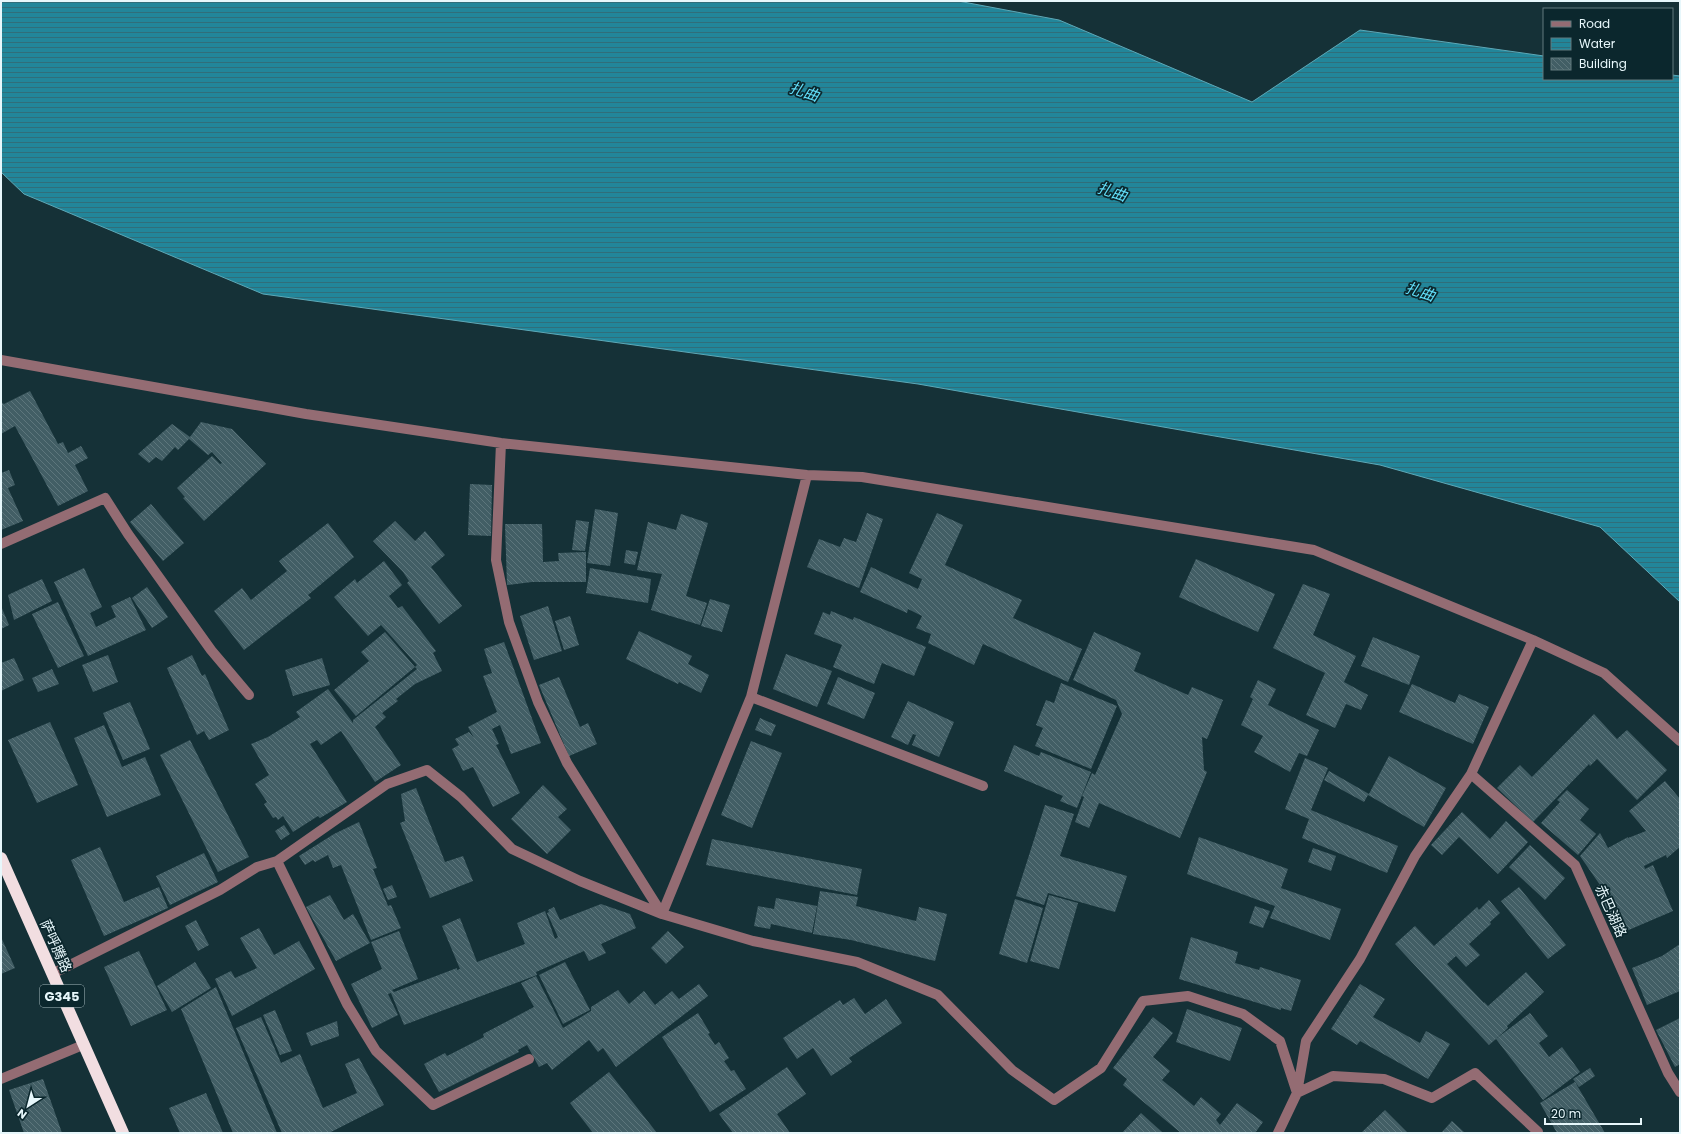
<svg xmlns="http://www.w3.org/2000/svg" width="1681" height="1134" font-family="Poppins,'Noto Sans SC',sans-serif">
<defs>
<pattern id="water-rules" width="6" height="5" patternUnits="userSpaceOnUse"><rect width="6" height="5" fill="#22869a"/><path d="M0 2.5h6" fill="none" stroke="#306e7a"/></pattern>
<pattern id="building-back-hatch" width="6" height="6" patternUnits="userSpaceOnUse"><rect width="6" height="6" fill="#425e65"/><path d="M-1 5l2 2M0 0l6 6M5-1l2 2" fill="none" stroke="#5d767c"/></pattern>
</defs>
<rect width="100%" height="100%" fill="#153137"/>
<!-- water -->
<path fill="url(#water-rules)" stroke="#5da8b7" d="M1,1H958L1059,20L1252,102L1360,30L1544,56V79H1672V75L1680,76V602L1600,527L1380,465L918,384L263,294L24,194L1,172Z"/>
<!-- building -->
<path fill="url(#building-back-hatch)" d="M30,391L58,444L63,442L68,453L81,446L88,458L75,465L88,491L58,506L15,426L1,434V402L4,404Z
M201,422L232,429L266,464L204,521L183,498L185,497L177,488L212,456L220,464L222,463L212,452L208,455L189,439L178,450L175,447L162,461L156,457L149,463L138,454L172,424L190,437Z
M9,470L15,485L8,488L23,521L1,530V473Z
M470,484L492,485L491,536L468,535Z
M151,504L184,543L163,561L130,522Z
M595,509L618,513L610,566L587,563Z
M867,513L883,519L859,588L807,567L819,539L840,547L844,538L856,542Z
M937,513L963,525L945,565L1022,600L1013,618L1082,649L1068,682L983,644L974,665L928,643L931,634L916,628L922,616L908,609L907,613L860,592L871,567L918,589L922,579L909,573Z
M681,514L708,523L686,596L707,603L700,625L651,610L662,574L637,570L648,522L676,530Z
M576,520L589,522L585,551L572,550Z
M395,521L415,541L425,531L445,555L431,567L462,606L439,624L407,583L409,581L403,572L373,541Z
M328,523L354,557L308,595L311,598L244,650L214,611L242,588L251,600L287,571L279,561Z
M505,524H542L543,562L559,561L558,553L586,552V582H532L507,585Z
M626,550L638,552L635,565L624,563Z
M1196,559L1275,594L1258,632L1179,597Z
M384,561L402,585L389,596L398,608L402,606L436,651L433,653L442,671L415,684L396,699L398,701L382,713L386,717L375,727L401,765L375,782L341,731L321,745L317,740L310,744L347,802L320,818L318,816L293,832L283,816L278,820L276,817L273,818L264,804L267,802L255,784L269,775L251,744L268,737L300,717L296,712L328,689L353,723V720L417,669L415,667L417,665L381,625L368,636L334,597L355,579L357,583Z
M84,568L102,607L90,613L96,627L116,617L111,606L130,597L146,630L88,656L54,582Z
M590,568L651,579L648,603L586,593Z
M42,579L52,601L14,620L8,595Z
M1303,584L1330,594L1313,635L1356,656L1344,682L1368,695L1361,710L1346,704L1335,728L1306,715L1325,673L1273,648Z
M147,587L168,617L152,628L132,598Z
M710,599L730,605L722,632L701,626Z
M58,602L84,656L58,668L32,614Z
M1,606L9,625L1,629Z
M548,606L562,651L534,660L520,616Z
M831,611L853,620L854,617L926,647L914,676L882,663L874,684L833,667L842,645L814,634L823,612L830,615Z
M570,616L579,645L564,650L555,621Z
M639,631L692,656L688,664L709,675L701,693L679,682L678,684L626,659Z
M385,632L415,667L356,716L334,690L369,661L361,652Z
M1094,632L1141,653L1134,671L1188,695L1192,687L1223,700L1207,739L1202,737L1204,770L1207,772L1180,838L1099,803L1089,828L1075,822L1084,797L1082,796L1092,773L1095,775L1122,714L1116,700L1073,680Z
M1373,637L1420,656L1409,685L1361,666Z
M504,642L541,743L511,754L500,725L492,729L499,744L496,745L520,793L493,807L473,767L463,771L452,749L459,745L455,739L469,732L474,738L468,727L497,712L483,676L492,673L484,649Z
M786,654L832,671L817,707L773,689Z
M108,655L118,682L93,692L82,665Z
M192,655L202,676L205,674L229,730L209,740L204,731L197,735L167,668Z
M14,658L24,680L1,691V663Z
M322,658L330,685L293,696L285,670Z
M52,669L59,684L38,692L32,678Z
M559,677L580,727L588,723L597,744L569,756L539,685Z
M838,677L875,693L864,719L827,704Z
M1258,680L1276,689L1268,705L1319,730L1307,756L1299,753L1290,772L1254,752L1263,736L1241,725L1253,699L1250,697Z
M1061,683L1117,706L1091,769L1035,746L1043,728L1036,725L1046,700L1054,703Z
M1412,684L1455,703L1459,694L1489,707L1473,744L1399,712Z
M908,701L954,722L939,757L912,745L916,735L913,734L908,745L891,737Z
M130,702L150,749L123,760L103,713Z
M1594,714L1617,739L1627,730L1667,770L1637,800L1597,759L1590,766L1589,764L1533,822L1497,788L1520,765L1532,777Z
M760,718L776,725L771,736L755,730Z
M50,722L78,785L37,803L8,740Z
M104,725L122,767L145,757L161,795L107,817L74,738Z
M190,740L249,857L218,872L160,755Z
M751,741L782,753L752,828L721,815Z
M1014,745L1039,756L1041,752L1091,772L1077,808L1060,801L1063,796L1004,771Z
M1389,756L1446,788L1424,827L1368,795L1364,802L1324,780L1329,771L1369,794Z
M1305,758L1328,768L1311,810L1398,846L1387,873L1302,838L1309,819L1285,809Z
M1665,781L1680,799V847L1667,858L1666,855L1644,866L1645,869L1653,865L1673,911L1617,935L1595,887L1600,885L1580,856L1600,833L1608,848L1628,837V838L1646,831L1629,811Z
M543,785L567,809L558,817L571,830L547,854L511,819Z
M416,788L445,862L463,856L473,881L430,898L400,823L405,821L401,794Z
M1567,790L1589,809L1580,820L1596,834L1578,855L1541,823L1560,802L1557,800Z
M1045,805L1074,814L1060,856L1127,876L1115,912L1048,893L1044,905L1016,896Z
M1462,812L1490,839L1506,821L1528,842L1498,874L1459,837L1442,855L1431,845Z
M359,822L377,868L373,869L388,906L391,905L401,928L371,940L341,865L333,868L328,855L315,862L313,860L305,865L299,856L334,834Z
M284,825L290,834L281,840L275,831Z
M1199,837L1288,869L1281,888L1341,909L1330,940L1270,918L1275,906L1187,874Z
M712,839L862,869L857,895L706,865Z
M1530,845L1565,878L1545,900L1509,867Z
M100,847L124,902L159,887L168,908L104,936L71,860Z
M1313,848L1336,856L1331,871L1308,862Z
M204,853L218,882L170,905L156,876Z
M392,885L397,897L388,900L383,889Z
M1519,887L1566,945L1548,959L1501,901Z
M820,891L858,897L856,906L916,921L919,907L947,914L935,961L851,940L813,934Z
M330,895L344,920L353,914L370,943L336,961L306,907Z
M1049,895L1078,903L1059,969L1030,961Z
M776,898L817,906L812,933L771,924L770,929L754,926L758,906L774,909Z
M1015,899L1043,908L1027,963L999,954Z
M1489,900L1500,913L1490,922L1491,924L1469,944L1480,955L1466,967L1456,956L1447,964L1484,1003V1002L1488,1006L1526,972L1544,992L1507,1026L1508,1028L1497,1038L1530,1013L1548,1036L1539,1043L1549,1057L1562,1047L1580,1072L1543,1100L1496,1039L1489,1045L1395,944L1415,926L1434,946L1477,907L1479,910Z
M601,904L630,914L636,928L601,944L606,953L589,961L584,951L536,972L537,975L404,1025L391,993L388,994L398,1015L372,1028L351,984L382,969L371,942L399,931L418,979L392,990L394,992L457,968V970L460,969L442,926L460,918L477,962L525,944L517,923L545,911L555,939L558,937L547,913L549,912L548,910L554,907L560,920Z
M1255,906L1270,911L1263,928L1249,923Z
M196,920L209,945L198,951L185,926Z
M259,928L274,955L299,941L315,969L232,1016L215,979L231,971L235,978L257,968L240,938Z
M668,931L684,947L666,964L651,948Z
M1,937L15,968L1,974Z
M1191,937L1238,952L1235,963L1259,970L1260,967L1301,980L1291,1011L1281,1008V1010L1179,979Z
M1680,944V991L1647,1005L1632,968L1662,956Z
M139,951L167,1010L131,1026L104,967Z
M195,962L211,988L172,1012L157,986Z
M565,962L590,1010L563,1024L539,975Z
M536,976L563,1028L591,1011V1007L618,990L629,1004L644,991L655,1005L672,991L679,999L699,984L708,996L616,1067L603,1048L598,1052L589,1040L552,1070L547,1063L539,1067L527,1045L518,1050L519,1052L439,1092L424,1064L445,1053L447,1056L484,1037L483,1034L534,1007L521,983Z
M1360,984L1385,999L1373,1017L1420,1043L1426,1031L1450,1044L1428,1079L1360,1041L1357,1045L1331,1029Z
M216,987L234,1030L277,1133H233L181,1009Z
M854,998L865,1014L886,999L902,1023L849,1058L852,1062L831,1076L813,1048L797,1059L783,1038L840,1000L843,1005Z
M1187,1009L1242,1028L1230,1061L1176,1042Z
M275,1010L292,1051L280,1055L263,1015Z
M698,1013L710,1033L708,1034L715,1045L719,1042L729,1058L724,1061L731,1071L734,1070L746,1089L710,1112L662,1037Z
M261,1017L281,1063L300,1054L323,1108L357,1093L345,1064L359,1058L384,1105L329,1133H282L236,1028Z
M1153,1017L1173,1033L1153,1057L1170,1071L1162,1080L1194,1106L1201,1097L1221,1114L1216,1120L1220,1125L1237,1103L1263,1122L1255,1133H1181L1123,1085L1127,1079L1113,1068Z
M1680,1018V1064L1675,1067L1656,1030Z
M337,1021L339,1036L311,1046L306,1033Z
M787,1067L806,1094L777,1114L790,1133H733L719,1114Z
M1590,1068L1595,1076L1579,1087L1573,1079Z
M609,1072L657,1133H593L570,1103Z
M43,1079L62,1133H24L9,1090Z
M1575,1082L1605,1133H1557L1540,1103Z
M206,1093L223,1133H180L169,1108Z
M1385,1110L1408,1133H1361Z
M1141,1113L1163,1133H1122Z
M1452,1121L1465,1133H1441Z"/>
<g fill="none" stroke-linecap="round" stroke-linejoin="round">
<!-- minor -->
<path stroke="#946c73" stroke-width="10" d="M1,360L306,414L501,443L807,475L862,477L1314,550L1533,640L1604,673L1680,741
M501,443L496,560L509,622L538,702L567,763L662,914
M1,544L105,498L128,534L211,650L249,695
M751,697L983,786
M1471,774L1575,865L1668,1073L1680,1092
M662,914L751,697L807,475
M52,974L220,890L257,867L277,861
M529,1059L433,1105L376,1051L347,1004L277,861L387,784L427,770L461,797L512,849L580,881L662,914L753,941L857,962L938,995L1012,1070L1054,1100L1101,1068L1143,1001L1188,996L1243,1014L1280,1041L1297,1093L1333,1076L1384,1079L1432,1098L1475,1073L1538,1132
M1,1079L83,1045
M1278,1133L1297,1093L1306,1041L1360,959L1415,856L1471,774L1533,640"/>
<!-- highway -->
<path stroke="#f2dee1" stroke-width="12" d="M1,858L123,1133"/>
</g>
<g text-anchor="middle" stroke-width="3.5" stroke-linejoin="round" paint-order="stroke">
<!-- shield labels -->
<rect fill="#0b272d" stroke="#a5b9bd" stroke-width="1" x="40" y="985" width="44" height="22" rx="3"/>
<g font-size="13" font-weight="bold" fill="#e7f7fb">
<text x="62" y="1001">G345</text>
</g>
<!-- street labels -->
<g font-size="14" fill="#e7f7fb" stroke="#0b272d">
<text transform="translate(1611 911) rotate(66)" y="5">赤巴湖路</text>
<text transform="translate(56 946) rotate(66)" y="5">萨呼腾路</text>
</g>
<!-- water labels -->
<g font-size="15" font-style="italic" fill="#63e0fb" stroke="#0b272d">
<text transform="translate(804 92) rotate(18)" y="5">扎曲</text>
<text transform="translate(1112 192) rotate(18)" y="5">扎曲</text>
<text transform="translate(1420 292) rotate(18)" y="5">扎曲</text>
</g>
</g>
<!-- border -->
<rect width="1681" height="1134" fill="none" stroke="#e7f7fb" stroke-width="4"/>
<!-- legend -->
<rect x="1543" y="8" width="130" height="72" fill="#0b272d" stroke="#637a7f"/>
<rect x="1551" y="21" width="20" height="6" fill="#946c73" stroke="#637a7f"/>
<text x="1579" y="28" font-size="12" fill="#e7f7fb">Road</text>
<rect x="1551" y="38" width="20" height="12" fill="url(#water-rules)" stroke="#637a7f"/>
<text x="1579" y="48" font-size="12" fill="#e7f7fb">Water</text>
<rect x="1551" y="58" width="20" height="12" fill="url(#building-back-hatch)" stroke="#637a7f"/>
<text x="1579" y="68" font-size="12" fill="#e7f7fb">Building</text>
<!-- north arrow -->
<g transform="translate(28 1106) rotate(216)" stroke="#0b272d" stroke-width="3" paint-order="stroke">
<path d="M0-3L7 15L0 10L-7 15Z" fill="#e7f7fb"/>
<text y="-6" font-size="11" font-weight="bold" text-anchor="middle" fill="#e7f7fb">N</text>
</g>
<!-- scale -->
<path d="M1545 1118v6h96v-6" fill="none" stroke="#e7f7fb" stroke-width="2"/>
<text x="1551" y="1118" font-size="12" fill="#e7f7fb" stroke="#0b272d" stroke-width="3" paint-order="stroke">20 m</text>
</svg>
